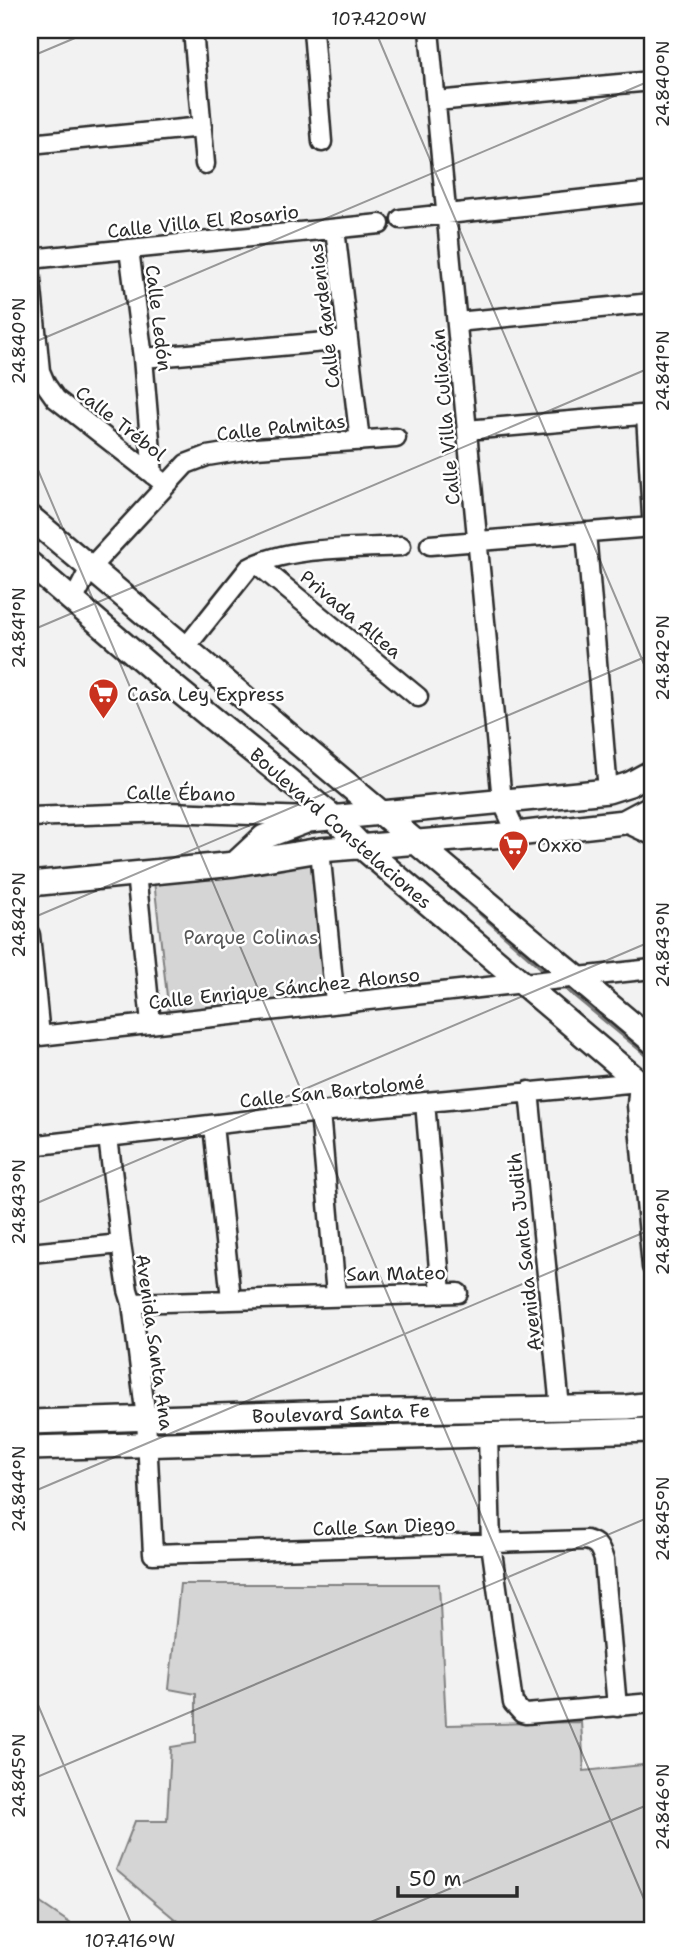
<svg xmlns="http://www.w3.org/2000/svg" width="682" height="1960" font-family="'Shantell Sans',sans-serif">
<rect width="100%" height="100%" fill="#f2f2f2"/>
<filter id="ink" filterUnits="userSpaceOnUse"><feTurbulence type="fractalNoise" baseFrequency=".0143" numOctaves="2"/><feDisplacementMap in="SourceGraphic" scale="14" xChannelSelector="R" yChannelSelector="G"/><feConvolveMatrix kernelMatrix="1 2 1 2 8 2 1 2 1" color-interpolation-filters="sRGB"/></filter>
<g filter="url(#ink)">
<!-- green -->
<path fill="#d5d5d5" stroke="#808080" stroke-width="2" d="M318,863L334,994L169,1014L154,881Z
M180,1584H439L446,1725L581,1722L584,1771L652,1764V1930H188L116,1870L135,1821H167L171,1747L196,1743V1694L169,1689Z
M30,1896L80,1930H30Z"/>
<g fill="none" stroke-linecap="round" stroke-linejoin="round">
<!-- stream -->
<path stroke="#787878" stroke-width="4.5" d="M412,853L549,974
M561,984L652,1059"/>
<defs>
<path id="minor" d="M193,30L205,164
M313,30L322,142
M429,30L502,801L517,834
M436,101L652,81
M30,144L202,127
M401,219L652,192
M335,229L360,441
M129,249L143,358L153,475
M30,259L380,224
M30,269L40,371L46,385L56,399L166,485
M457,322L652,303
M143,358L348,340
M646,415L652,516
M467,430L652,414
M586,532L608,791
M430,545L652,527
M257,564L418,697
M73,601L90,568L186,464L207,456L256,448L396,438
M186,647L249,568C288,546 356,549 401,546
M30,817L168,812L310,817
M624,822L652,835
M320,850L335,1002
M136,873L151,1023
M30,935L40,1036
M30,1037L652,969
M529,1091L560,1408
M425,1102L441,1293
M320,1112L336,1295
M213,1125L231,1299
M108,1137L121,1244L128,1290L132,1303L146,1419L153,1554L586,1540C598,1543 600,1548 604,1560L617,1707
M30,1146L320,1112L639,1082L637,1105L652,1267
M30,1253L121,1244
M132,1303L458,1293
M488,1435L491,1544L513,1703L522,1713L526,1714L652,1703"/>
<path id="tertiary" d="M30,517L652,1041
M30,564L162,677L333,817L362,847L652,1093
M235,864L264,837L309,820L608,791L630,784L652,772
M30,884L235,864L320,850L517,834L624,822L652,807
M30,1422L341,1412L627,1407L652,1404
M30,1448L652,1430"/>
</defs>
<!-- minor casing -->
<use href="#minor" stroke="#2b2b2b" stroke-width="23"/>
<!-- tertiary casing -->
<use href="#tertiary" stroke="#2b2b2b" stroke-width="28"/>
<!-- minor -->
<use href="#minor" stroke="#fff" stroke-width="18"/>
<!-- tertiary -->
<use href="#tertiary" stroke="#fff" stroke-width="23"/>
</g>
</g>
<!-- ticks -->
<path fill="none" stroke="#2b2b2b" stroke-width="2" stroke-opacity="0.45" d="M375,30L652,683M30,57L94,30M30,344L652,80M30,451L652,1918M30,631L652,367M30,919L652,654M30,1206L652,941M30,1493L652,1229M30,1686L134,1930M30,1780L652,1516M352,1930L652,1803"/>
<!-- icons -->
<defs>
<symbol id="supermarket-pin" viewBox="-11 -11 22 30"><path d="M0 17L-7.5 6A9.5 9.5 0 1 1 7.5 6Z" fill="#c8321e" stroke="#fff"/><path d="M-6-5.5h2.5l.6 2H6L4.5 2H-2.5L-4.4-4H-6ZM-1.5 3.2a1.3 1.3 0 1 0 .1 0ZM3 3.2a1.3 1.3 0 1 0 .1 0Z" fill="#fff"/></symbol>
</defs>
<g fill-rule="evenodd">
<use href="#supermarket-pin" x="86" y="676" width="35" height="47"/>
<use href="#supermarket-pin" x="496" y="828" width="35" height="47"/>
</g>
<g text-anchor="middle" stroke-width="5" stroke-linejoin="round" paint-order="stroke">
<!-- street labels -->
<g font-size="19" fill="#2b2b2b" stroke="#fff">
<text transform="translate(203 221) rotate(-6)" y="7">Calle Villa El Rosario</text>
<text transform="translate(324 316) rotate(-97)" y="7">Calle Gardenias</text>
<text transform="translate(159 318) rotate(83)" y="7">Calle Ledón</text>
<text transform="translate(445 417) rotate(-95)" y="7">Calle Villa Culiacán</text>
<text transform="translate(121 423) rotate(38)" y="7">Calle Trébol</text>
<text transform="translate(281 427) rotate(-6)" y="7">Calle Palmitas</text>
<text transform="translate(351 614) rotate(40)" y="7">Privada Altea</text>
<text transform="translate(181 793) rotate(1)" y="7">Calle Ébano</text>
<text transform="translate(341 828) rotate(41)" y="7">Boulevard Constelaciones</text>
<text transform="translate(284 988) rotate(-6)" y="7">Calle Enrique Sánchez Alonso</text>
<text transform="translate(332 1091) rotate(-6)" y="7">Calle San Bartolomé</text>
<text transform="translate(524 1252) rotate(-96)" y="7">Avenida Santa Judith</text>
<text transform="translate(396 1273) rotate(-1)" y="7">San Mateo</text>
<text transform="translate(155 1342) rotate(82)" y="7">Avenida Santa Ana</text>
<text transform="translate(341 1413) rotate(-2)" y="7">Boulevard Santa Fe</text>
<text transform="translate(384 1526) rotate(-2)" y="7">Calle San Diego</text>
</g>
<!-- poi labels -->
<g font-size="19" fill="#2b2b2b" stroke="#fff" text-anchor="start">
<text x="127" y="701">Casa Ley Express</text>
<text x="537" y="852">Oxxo</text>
</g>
<!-- park labels -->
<g font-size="19" fill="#565656" stroke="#fff">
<text x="251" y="944">Parque Colinas</text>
</g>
</g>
<!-- margin -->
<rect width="682" height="1960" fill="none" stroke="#fff" stroke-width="77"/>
<!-- scale -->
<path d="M398 1886v10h119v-10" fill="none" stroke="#2b2b2b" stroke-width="3.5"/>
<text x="409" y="1886" font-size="21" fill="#2b2b2b" stroke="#ffffff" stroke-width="5" paint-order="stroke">50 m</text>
<rect x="38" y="38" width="606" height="1884" fill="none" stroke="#2b2b2b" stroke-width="2.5"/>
<g font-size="18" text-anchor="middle" fill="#2b2b2b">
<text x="379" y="25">107.420°W</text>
<text transform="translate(663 84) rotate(-90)" y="6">24.840°N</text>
<text transform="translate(19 341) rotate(-90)" y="6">24.840°N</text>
<text transform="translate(663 371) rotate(-90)" y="6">24.841°N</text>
<text transform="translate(19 628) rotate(-90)" y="6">24.841°N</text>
<text transform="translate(663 658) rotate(-90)" y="6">24.842°N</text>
<text transform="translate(19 915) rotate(-90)" y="6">24.842°N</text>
<text transform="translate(663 945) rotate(-90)" y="6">24.843°N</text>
<text transform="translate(19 1202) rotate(-90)" y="6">24.843°N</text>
<text transform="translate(663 1232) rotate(-90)" y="6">24.844°N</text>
<text transform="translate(19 1489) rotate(-90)" y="6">24.844°N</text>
<text transform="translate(663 1519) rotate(-90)" y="6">24.845°N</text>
<text transform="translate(19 1776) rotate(-90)" y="6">24.845°N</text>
<text transform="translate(663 1807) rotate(-90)" y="6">24.846°N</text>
<text x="130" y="1947">107.416°W</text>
</g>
</svg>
